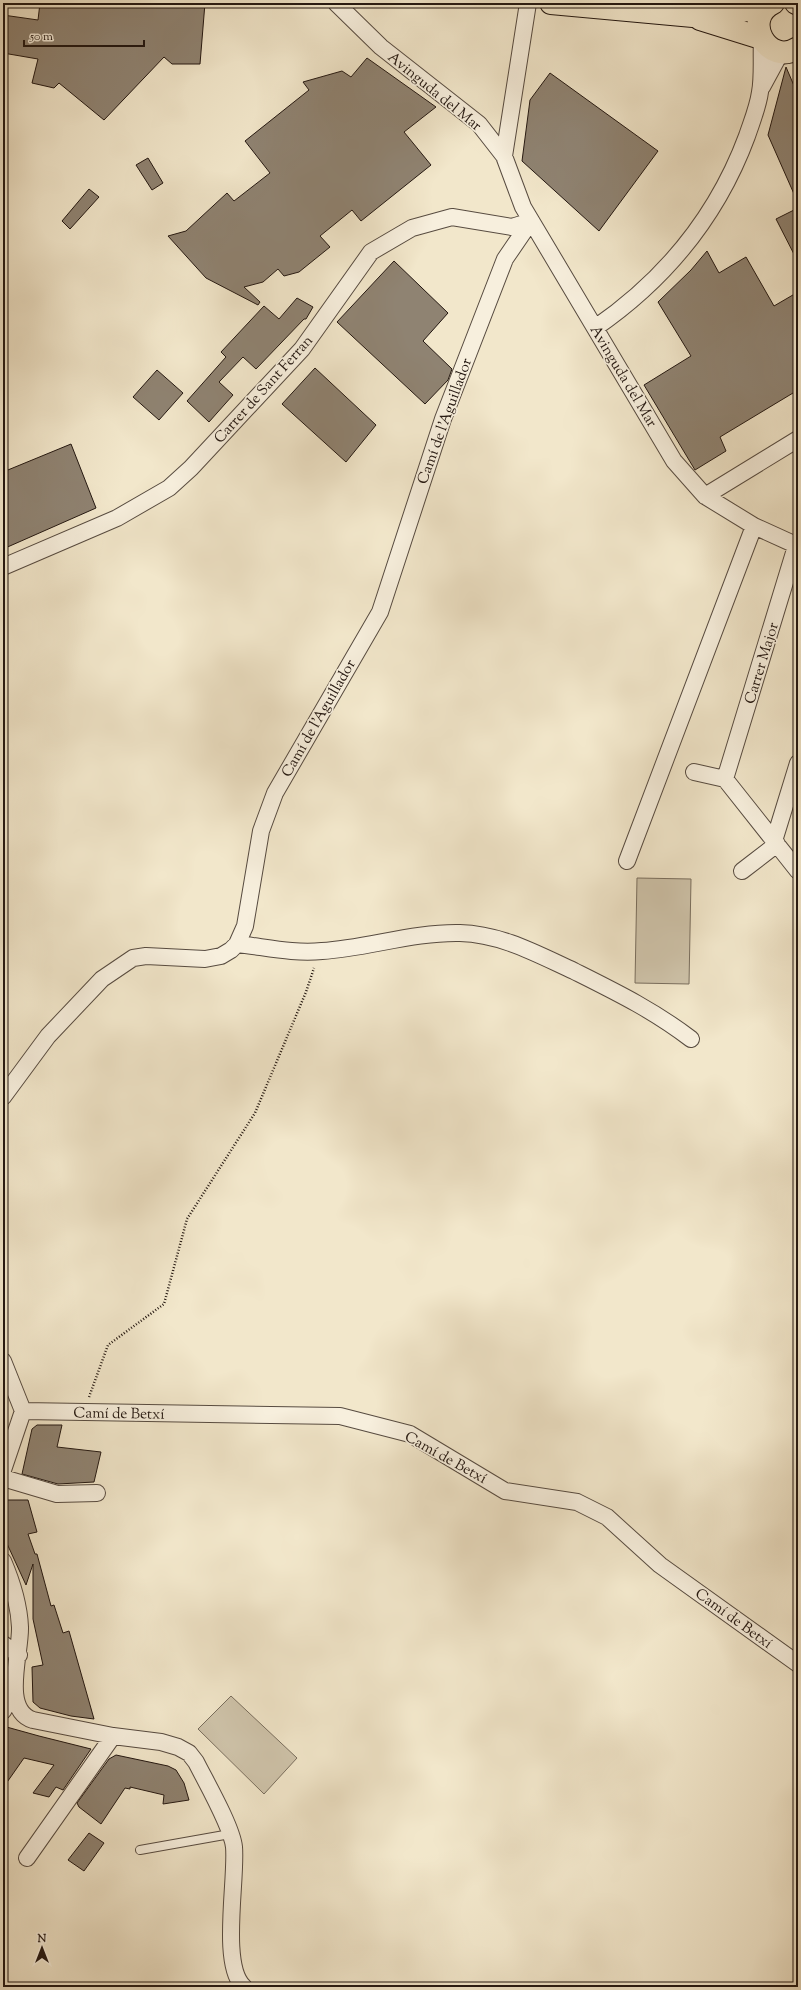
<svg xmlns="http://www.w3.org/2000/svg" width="801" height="1990" font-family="'Sorts Mill Goudy',serif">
<rect width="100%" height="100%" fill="#f2e7cb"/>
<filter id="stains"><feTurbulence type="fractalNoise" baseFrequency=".005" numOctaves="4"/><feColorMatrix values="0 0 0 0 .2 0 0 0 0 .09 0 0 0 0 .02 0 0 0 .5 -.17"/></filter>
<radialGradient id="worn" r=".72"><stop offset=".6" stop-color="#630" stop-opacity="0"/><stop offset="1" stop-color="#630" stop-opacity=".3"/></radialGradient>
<!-- green -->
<path fill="#cfc4ab" stroke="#796e5e" d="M637,878L691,879L689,984L635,983Z
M231,1696L297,1758L264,1794L198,1729Z"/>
<!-- building -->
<path fill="#8f8372" stroke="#231711" d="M40,3H205L200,64H172L164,57L104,120L59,83L54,88L32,83L38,59L3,53V15L38,20Z
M367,58L436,107L404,132L431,165L361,221L352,210L320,236L330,247L299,272L284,276L278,269L263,282L244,287L260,302L258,305L206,278L168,236L186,231L227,193L234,201L270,173L245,141L309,90L303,82L342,71L351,77Z
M786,67L798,95V203L768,135Z
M550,73L658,151L599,231L522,161L530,100Z
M148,158L163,183L152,190L136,165Z
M89,189L99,197L70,229L62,221Z
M798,208V262L776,219Z
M707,251L719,273L746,257L774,306L798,292V390L720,437L726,451L695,470L644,385L691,356L658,302L691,270Z
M394,261L448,313L423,341L452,369L448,380L425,404L337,322Z
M297,298L313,307L306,319H304L256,369L243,357L219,382L233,395L209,422L187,401L226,357L221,352L264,306L279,319Z
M315,368L376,425L346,462L282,404Z
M157,370L183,393L159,420L133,397Z
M71,444L96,508L3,549V472Z
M37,1425H62L57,1447L101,1452L94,1482L58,1484L22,1474L32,1429Z
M3,1500H28L37,1532L28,1534L35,1554H37L51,1606L54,1605L63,1633L69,1631L94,1719L71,1716L40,1708L33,1702L32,1667L43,1665L33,1619V1564L26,1585L3,1535Z
M3,1726L39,1736L91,1749L63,1790L56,1787L49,1797L33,1793L54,1765L24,1758L3,1788Z
M116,1755L168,1766L176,1770L184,1783L189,1800L163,1804L164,1795L130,1787V1789L125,1788L101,1824L79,1807L77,1803L109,1759Z
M89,1833L104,1843L84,1871L68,1860Z"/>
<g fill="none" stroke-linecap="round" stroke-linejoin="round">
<defs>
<path id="lane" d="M140,1850L230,1834"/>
<path id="street" d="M336,3L381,47L479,124L504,156
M528,3L504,156L523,207L674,461L705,496L754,526L798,546
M762,87L781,52
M595,328C666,279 717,217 747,136C752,121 758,107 760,92C763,76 761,57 762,40
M705,496L798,439
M3,567L117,518L169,488L191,468L302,349L371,252L412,228L452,217L512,227L531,221
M694,772L725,779L798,871
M725,779L796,546
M774,841L798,763
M627,861L754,526
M742,871L777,844
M237,944C265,947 294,954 322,951C368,948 413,932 460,933C501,934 537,954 574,971C616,992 653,1010 691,1039
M3,1097L48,1036L102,979L133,958L146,956L205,959L221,956L231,950L237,944L245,926L261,831L275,793L380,612L443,419L505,259L531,221
M3,1361L23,1411
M23,1411L340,1416L410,1434L505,1491L577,1502L607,1517L660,1565L798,1664
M3,1470L23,1411
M3,1478L57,1494L97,1493
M3,1561C12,1582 19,1604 20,1627C21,1653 1,1710 33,1720L113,1736L161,1742L178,1747L189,1753L196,1762C206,1782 232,1827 234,1847C237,1879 220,1966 244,1987
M3,1644L19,1655
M3,1711L14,1692H9
M27,1858L113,1736"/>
<path id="primary" d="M551,3L693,16L765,8
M773,3C741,19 768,67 798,48
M796,3L798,4
M700,19L761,38"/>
</defs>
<!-- lane casing -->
<use href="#lane" stroke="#574b40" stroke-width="10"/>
<!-- street casing -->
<use href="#street" stroke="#574b40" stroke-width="18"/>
<!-- primary casing -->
<use href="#primary" stroke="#231711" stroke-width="24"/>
<!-- path -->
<path stroke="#231711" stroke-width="2.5" stroke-dasharray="1 2" stroke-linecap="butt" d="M89,1397L108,1345L164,1304L187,1219L255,1113L306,992L314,968"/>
<!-- lane -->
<use href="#lane" stroke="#f7efdd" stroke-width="8"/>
<!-- street -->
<use href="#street" stroke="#f7efdd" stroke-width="16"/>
<!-- primary -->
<use href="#primary" stroke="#f2e7cb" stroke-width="22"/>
</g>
<g text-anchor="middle" stroke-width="3.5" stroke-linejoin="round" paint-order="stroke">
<!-- street labels -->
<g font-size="15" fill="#231711" stroke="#f7efdd">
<text transform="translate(435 91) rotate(39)" y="5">Avinguda del Mar</text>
<text transform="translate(624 376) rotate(59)" y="5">Avinguda del Mar</text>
<text transform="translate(263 389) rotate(-48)" y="5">Carrer de Sant Ferran</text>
<text transform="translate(444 421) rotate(-70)" y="5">Camí de l'Aguillador</text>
<text transform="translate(761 663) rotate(-73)" y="5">Carrer Major</text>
<text transform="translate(318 718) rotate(-60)" y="5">Camí de l'Aguillador</text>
<text transform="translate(119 1413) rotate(1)" y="5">Camí de Betxí</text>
<text transform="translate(446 1457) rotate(29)" y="5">Camí de Betxí</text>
<text transform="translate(734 1618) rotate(36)" y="5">Camí de Betxí</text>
</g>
</g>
<!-- margin -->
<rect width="801" height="1990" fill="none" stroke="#f2e7cb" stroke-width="16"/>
<rect x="4" y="4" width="793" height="1982" fill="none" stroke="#231711" stroke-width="2"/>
<rect x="8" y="8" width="785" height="1974" fill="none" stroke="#231711"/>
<!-- north arrow -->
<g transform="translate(42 1948)" stroke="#f7efdd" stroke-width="3" paint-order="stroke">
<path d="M0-3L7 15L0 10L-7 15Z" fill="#231711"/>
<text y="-6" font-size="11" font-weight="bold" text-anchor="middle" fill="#231711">N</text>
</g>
<!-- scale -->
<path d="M24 40v6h120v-6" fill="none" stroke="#231711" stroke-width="2"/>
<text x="30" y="40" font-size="12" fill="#231711" stroke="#f7efdd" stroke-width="3" paint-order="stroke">50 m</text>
<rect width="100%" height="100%" filter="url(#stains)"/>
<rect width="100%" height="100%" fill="url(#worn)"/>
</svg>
